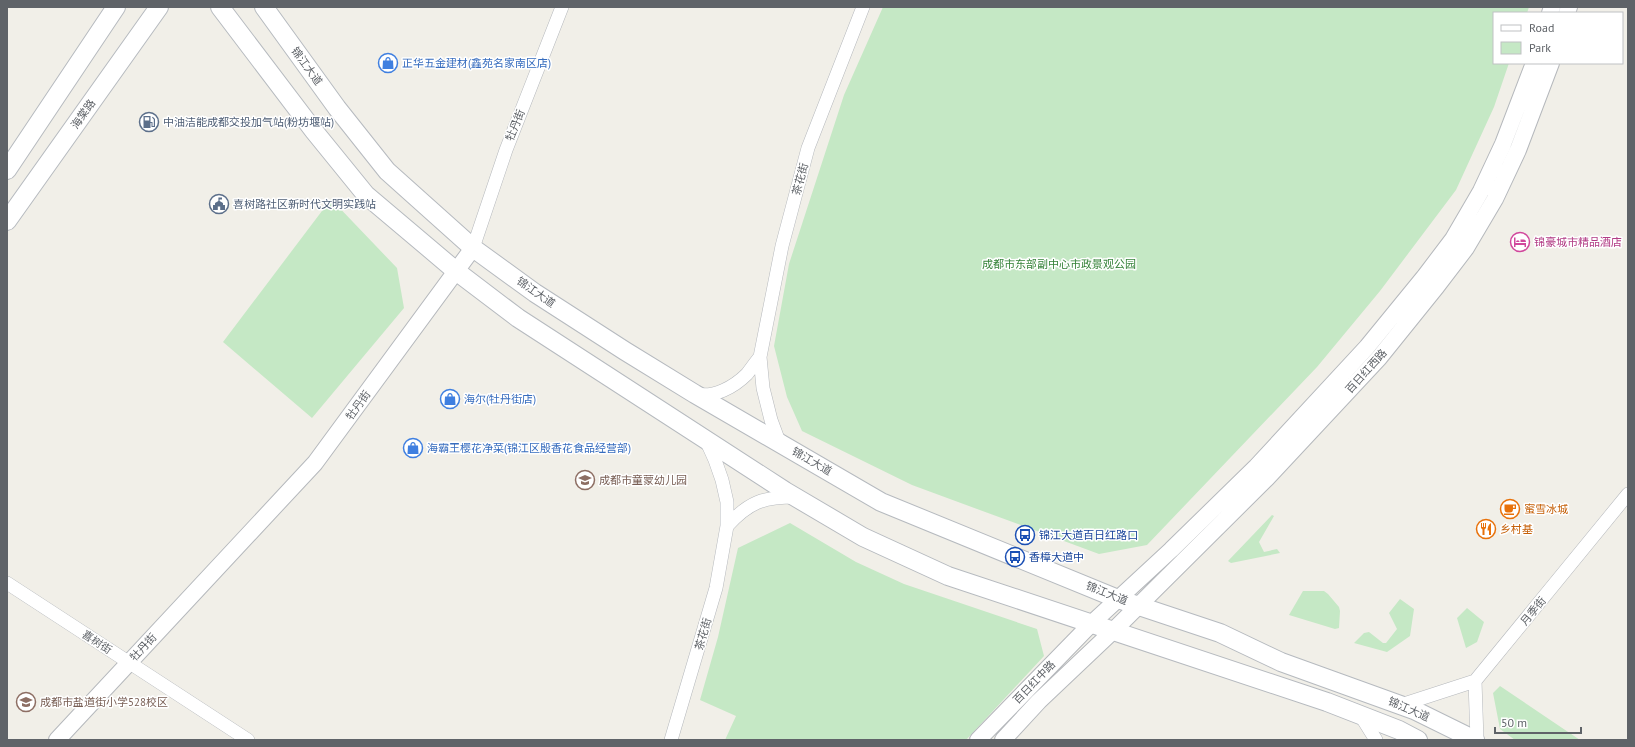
<svg xmlns="http://www.w3.org/2000/svg" width="1635" height="747" font-family="'PT Sans','Noto Sans SC',sans-serif">
<rect width="100%" height="100%" fill="#f1efe8"/>
<!-- green -->
<path fill="#c5e8c5" d="M883,7H1529L1527,13H1494V63H1509L1494,107L1456,190L1380,291L1317,367L1147,545L1099,554L912,485L802,431L787,397L774,346L789,264L844,95Z
M331,199L397,268L404,308L312,418L223,342Z
M1272,515L1274,516L1259,542L1264,552L1277,549L1280,553L1231,563L1228,561Z
M790,523L856,562L904,584L1037,629L1044,656L966,740H725L736,716L700,700L718,637L738,548Z
M1303,591H1324L1328,594L1339,607L1340,611L1339,628L1335,629L1289,615Z
M1400,599L1414,609L1410,636L1387,652L1354,643L1364,633L1369,632L1383,643H1386L1397,629L1389,613Z
M1467,608L1484,622L1477,642L1466,648L1457,618Z
M1500,686L1580,740H1515L1500,729L1493,693Z"/>
<g fill="none" stroke-linecap="round" stroke-linejoin="round">
<defs>
<path id="minor" d="M473,248L506,150L562,7
M696,394C714,398 734,387 747,374C751,369 755,363 760,357
M784,444L778,439L771,420L763,388L760,357L782,246L808,148L863,7
M727,526C749,502 763,497 795,497
M7,583L248,740
M1401,705L1475,681
M1361,716L1376,740
M671,740L716,588L727,526V502L722,480L715,460L706,440
M1477,740L1475,681L1628,494"/>
<path id="tertiary" d="M1550,13L1552,7
M1567,13L1569,7
M57,740L315,463L473,248
M978,740L1091,624L1171,550L1256,467L1367,347L1425,276L1453,239L1481,191L1503,144L1534,63
M1003,740L1039,701L1114,630L1267,478L1379,358L1437,286L1466,248L1495,199L1518,150L1551,63"/>
<path id="secondary" d="M220,7L314,131L366,195L456,271L518,318L785,491L863,537L948,576L1327,702L1399,730L1418,740
M264,7L337,108L387,171L473,248L535,293L625,351L695,394L881,502L1118,599L1220,633L1281,662L1414,710L1475,740
M7,170L116,7
M7,221L159,7"/>
</defs>
<!-- minor casing -->
<use href="#minor" stroke="#b5b8bc" stroke-width="14"/>
<!-- tertiary casing -->
<use href="#tertiary" stroke="#b5b8bc" stroke-width="18"/>
<!-- secondary casing -->
<use href="#secondary" stroke="#b6babf" stroke-width="20"/>
<!-- minor -->
<use href="#minor" stroke="#fff" stroke-width="13"/>
<!-- tertiary -->
<use href="#tertiary" stroke="#fff" stroke-width="16"/>
<!-- secondary -->
<use href="#secondary" stroke="#fff" stroke-width="18"/>
</g>
<!-- icons -->
<defs>
<symbol id="shop-ring" viewBox="-11 -11 22 22"><circle r="9.5" fill="#fff" stroke="#3f7fe0" stroke-width="1.5"/><path d="M-5-2.5h2.3a2.7 3.5 0 0 1 5.4 0H5L5.5 6h-11ZM-1.5-2.5h3a1.5 2.3 0 0 0-3 0Z" fill="#3f7fe0"/></symbol>
<symbol id="fuel-ring" viewBox="-11 -11 22 22"><circle r="9.5" fill="#fff" stroke="#5c6f8a" stroke-width="1.5"/><path d="M-5.5-6h7V0h2V4h1.3V-2.5L3-4.5l.8-.8L6-3V5H2.5V1h-1V6h-7ZM-4.2-4.7v3.2H.2V-4.7Z" fill="#5c6f8a"/></symbol>
<symbol id="civic-ring" viewBox="-11 -11 22 22"><circle r="9.5" fill="#fff" stroke="#5c6f8a" stroke-width="1.5"/><path d="M-.6-6.5H3V-4.5H.6V-3L4-1V1h2V6H-6V1h2V-1L-.6-3ZM-1.2 2.5V6h2.4V2.5Z" fill="#5c6f8a"/></symbol>
<symbol id="hotel-ring" viewBox="-11 -11 22 22"><circle r="9.5" fill="#fff" stroke="#d1479c" stroke-width="1.5"/><path d="M-6-4.5h1.5V1H6V5H4.5V3h-9V5H-6ZM-4 0a1.8 1.8 0 1 1 3.6 0ZM.5 0V-2.5h3Q6-2.5 6 0Z" fill="#d1479c"/></symbol>
<symbol id="school-ring" viewBox="-11 -11 22 22"><circle r="9.5" fill="#fff" stroke="#8d6e63" stroke-width="1.5"/><path d="M0-5L7-2L0 1L-7-2ZM-4 1L0 2.5L4 1V4Q0 6-4 4Z" fill="#8d6e63"/></symbol>
<symbol id="cafe-ring" viewBox="-11 -11 22 22"><circle r="9.5" fill="#fff" stroke="#e8710a" stroke-width="1.5"/><path d="M-5.5-4.5H6V0H3Q3 3.5 0 3.5H-2.5Q-5.5 3.5-5.5 0ZM3-3.2v2h1.7v-2ZM-6 4.5H4V6H-6Z" fill="#e8710a"/></symbol>
<symbol id="restaurant-ring" viewBox="-11 -11 22 22"><circle r="9.5" fill="#fff" stroke="#e8710a" stroke-width="1.5"/><path d="M-5-6h1v4h1v-4h1v4h1v-4h1v5L-1.5 .5V6h-2V.5L-5-1ZM5-6V6H3V1.5H1.5Q1.5-4 5-6Z" fill="#e8710a"/></symbol>
<symbol id="bus-ring" viewBox="-11 -11 22 22"><circle r="9.5" fill="#fff" stroke="#1a4fb4" stroke-width="1.5"/><path d="M-5-6H5V4H4V6H2V4H-2V6H-4V4H-5ZM-3.5-4V0h7V-4ZM-3.5 1.2v1.5H-2V1.2ZM2 1.2v1.5H3.5V1.2Z" fill="#1a4fb4"/></symbol>
</defs>
<g fill-rule="evenodd">
<use href="#shop-ring" x="377" y="52" width="22" height="22"/>
<use href="#fuel-ring" x="138" y="111" width="22" height="22"/>
<use href="#civic-ring" x="208" y="193" width="22" height="22"/>
<use href="#hotel-ring" x="1509" y="231" width="22" height="22"/>
<use href="#shop-ring" x="439" y="388" width="22" height="22"/>
<use href="#shop-ring" x="402" y="437" width="22" height="22"/>
<use href="#school-ring" x="574" y="469" width="22" height="22"/>
<use href="#cafe-ring" x="1499" y="498" width="22" height="22"/>
<use href="#restaurant-ring" x="1475" y="518" width="22" height="22"/>
<use href="#bus-ring" x="1014" y="524" width="22" height="22"/>
<use href="#bus-ring" x="1004" y="546" width="22" height="22"/>
<use href="#school-ring" x="15" y="691" width="22" height="22"/>
</g>
<g text-anchor="middle" stroke-width="3" stroke-linejoin="round" paint-order="stroke">
<!-- shop labels -->
<g font-size="11" fill="#366cbe" stroke="#fff" text-anchor="start">
<text x="402" y="67">正华五金建材(鑫苑名家南区店)</text>
<text x="464" y="403">海尔(牡丹街店)</text>
<text x="427" y="452">海霸王樱花净菜(锦江区殷香花食品经营部)</text>
</g>
<!-- street labels -->
<g font-size="11" fill="#5f6368" stroke="#fff">
<text transform="translate(307 66) rotate(54)" y="4">锦江大道</text>
<text transform="translate(83 114) rotate(-55)" y="4">海棠路</text>
<text transform="translate(515 125) rotate(-68)" y="4">牡丹街</text>
<text transform="translate(800 179) rotate(-75)" y="4">茶花街</text>
<text transform="translate(536 292) rotate(35)" y="4">锦江大道</text>
<text transform="translate(1366 371) rotate(-48)" y="4">百日红西路</text>
<text transform="translate(358 405) rotate(-54)" y="4">牡丹街</text>
<text transform="translate(812 461) rotate(30)" y="4">锦江大道</text>
<text transform="translate(1107 593) rotate(22)" y="4">锦江大道</text>
<text transform="translate(1533 611) rotate(-50)" y="4">月季街</text>
<text transform="translate(703 634) rotate(-74)" y="4">茶花街</text>
<text transform="translate(97 642) rotate(33)" y="4">喜树街</text>
<text transform="translate(143 647) rotate(-47)" y="4">牡丹街</text>
<text transform="translate(1034 682) rotate(-46)" y="4">百日红中路</text>
<text transform="translate(1409 709) rotate(23)" y="4">锦江大道</text>
</g>
<!-- service labels -->
<g font-size="11" fill="#4e5e75" stroke="#fff" text-anchor="start">
<text x="163" y="126">中油洁能成都交投加气站(粉坊堰站)</text>
<text x="233" y="208">喜树路社区新时代文明实践站</text>
</g>
<!-- hotel labels -->
<g font-size="11" fill="#b23c85" stroke="#fff" text-anchor="start">
<text x="1534" y="246">锦豪城市精品酒店</text>
</g>
<!-- park labels -->
<g font-size="11" fill="#348238" stroke="#fff">
<text x="1059" y="268">成都市东部副中心市政景观公园</text>
</g>
<!-- education labels -->
<g font-size="11" fill="#785e54" stroke="#fff" text-anchor="start">
<text x="599" y="484">成都市童蒙幼儿园</text>
<text x="40" y="706">成都市盐道街小学528校区</text>
</g>
<!-- food labels -->
<g font-size="11" fill="#c56008" stroke="#fff" text-anchor="start">
<text x="1524" y="513">蜜雪冰城</text>
<text x="1500" y="533">乡村基</text>
</g>
<!-- transit labels -->
<g font-size="11" fill="#164399" stroke="#fff" text-anchor="start">
<text x="1039" y="539">锦江大道百日红路口</text>
<text x="1029" y="561">香樟大道中</text>
</g>
</g>
<!-- border -->
<rect width="1635" height="747" fill="none" stroke="#5f6368" stroke-width="16"/>
<!-- legend -->
<rect x="1493" y="12" width="130" height="52" fill="#ffffff" stroke="#bfc1c3"/>
<rect x="1501" y="25" width="20" height="6" fill="#ffffff" stroke="#bfc1c3"/>
<text x="1529" y="32" font-size="12" fill="#5f6368">Road</text>
<rect x="1501" y="42" width="20" height="12" fill="#c5e8c5" stroke="#bfc1c3"/>
<text x="1529" y="52" font-size="12" fill="#5f6368">Park</text>
<!-- scale -->
<path d="M1495 727v6h86v-6" fill="none" stroke="#5f6368" stroke-width="2"/>
<text x="1501" y="727" font-size="12" fill="#5f6368" stroke="#ffffff" stroke-width="3" paint-order="stroke">50 m</text>
</svg>
